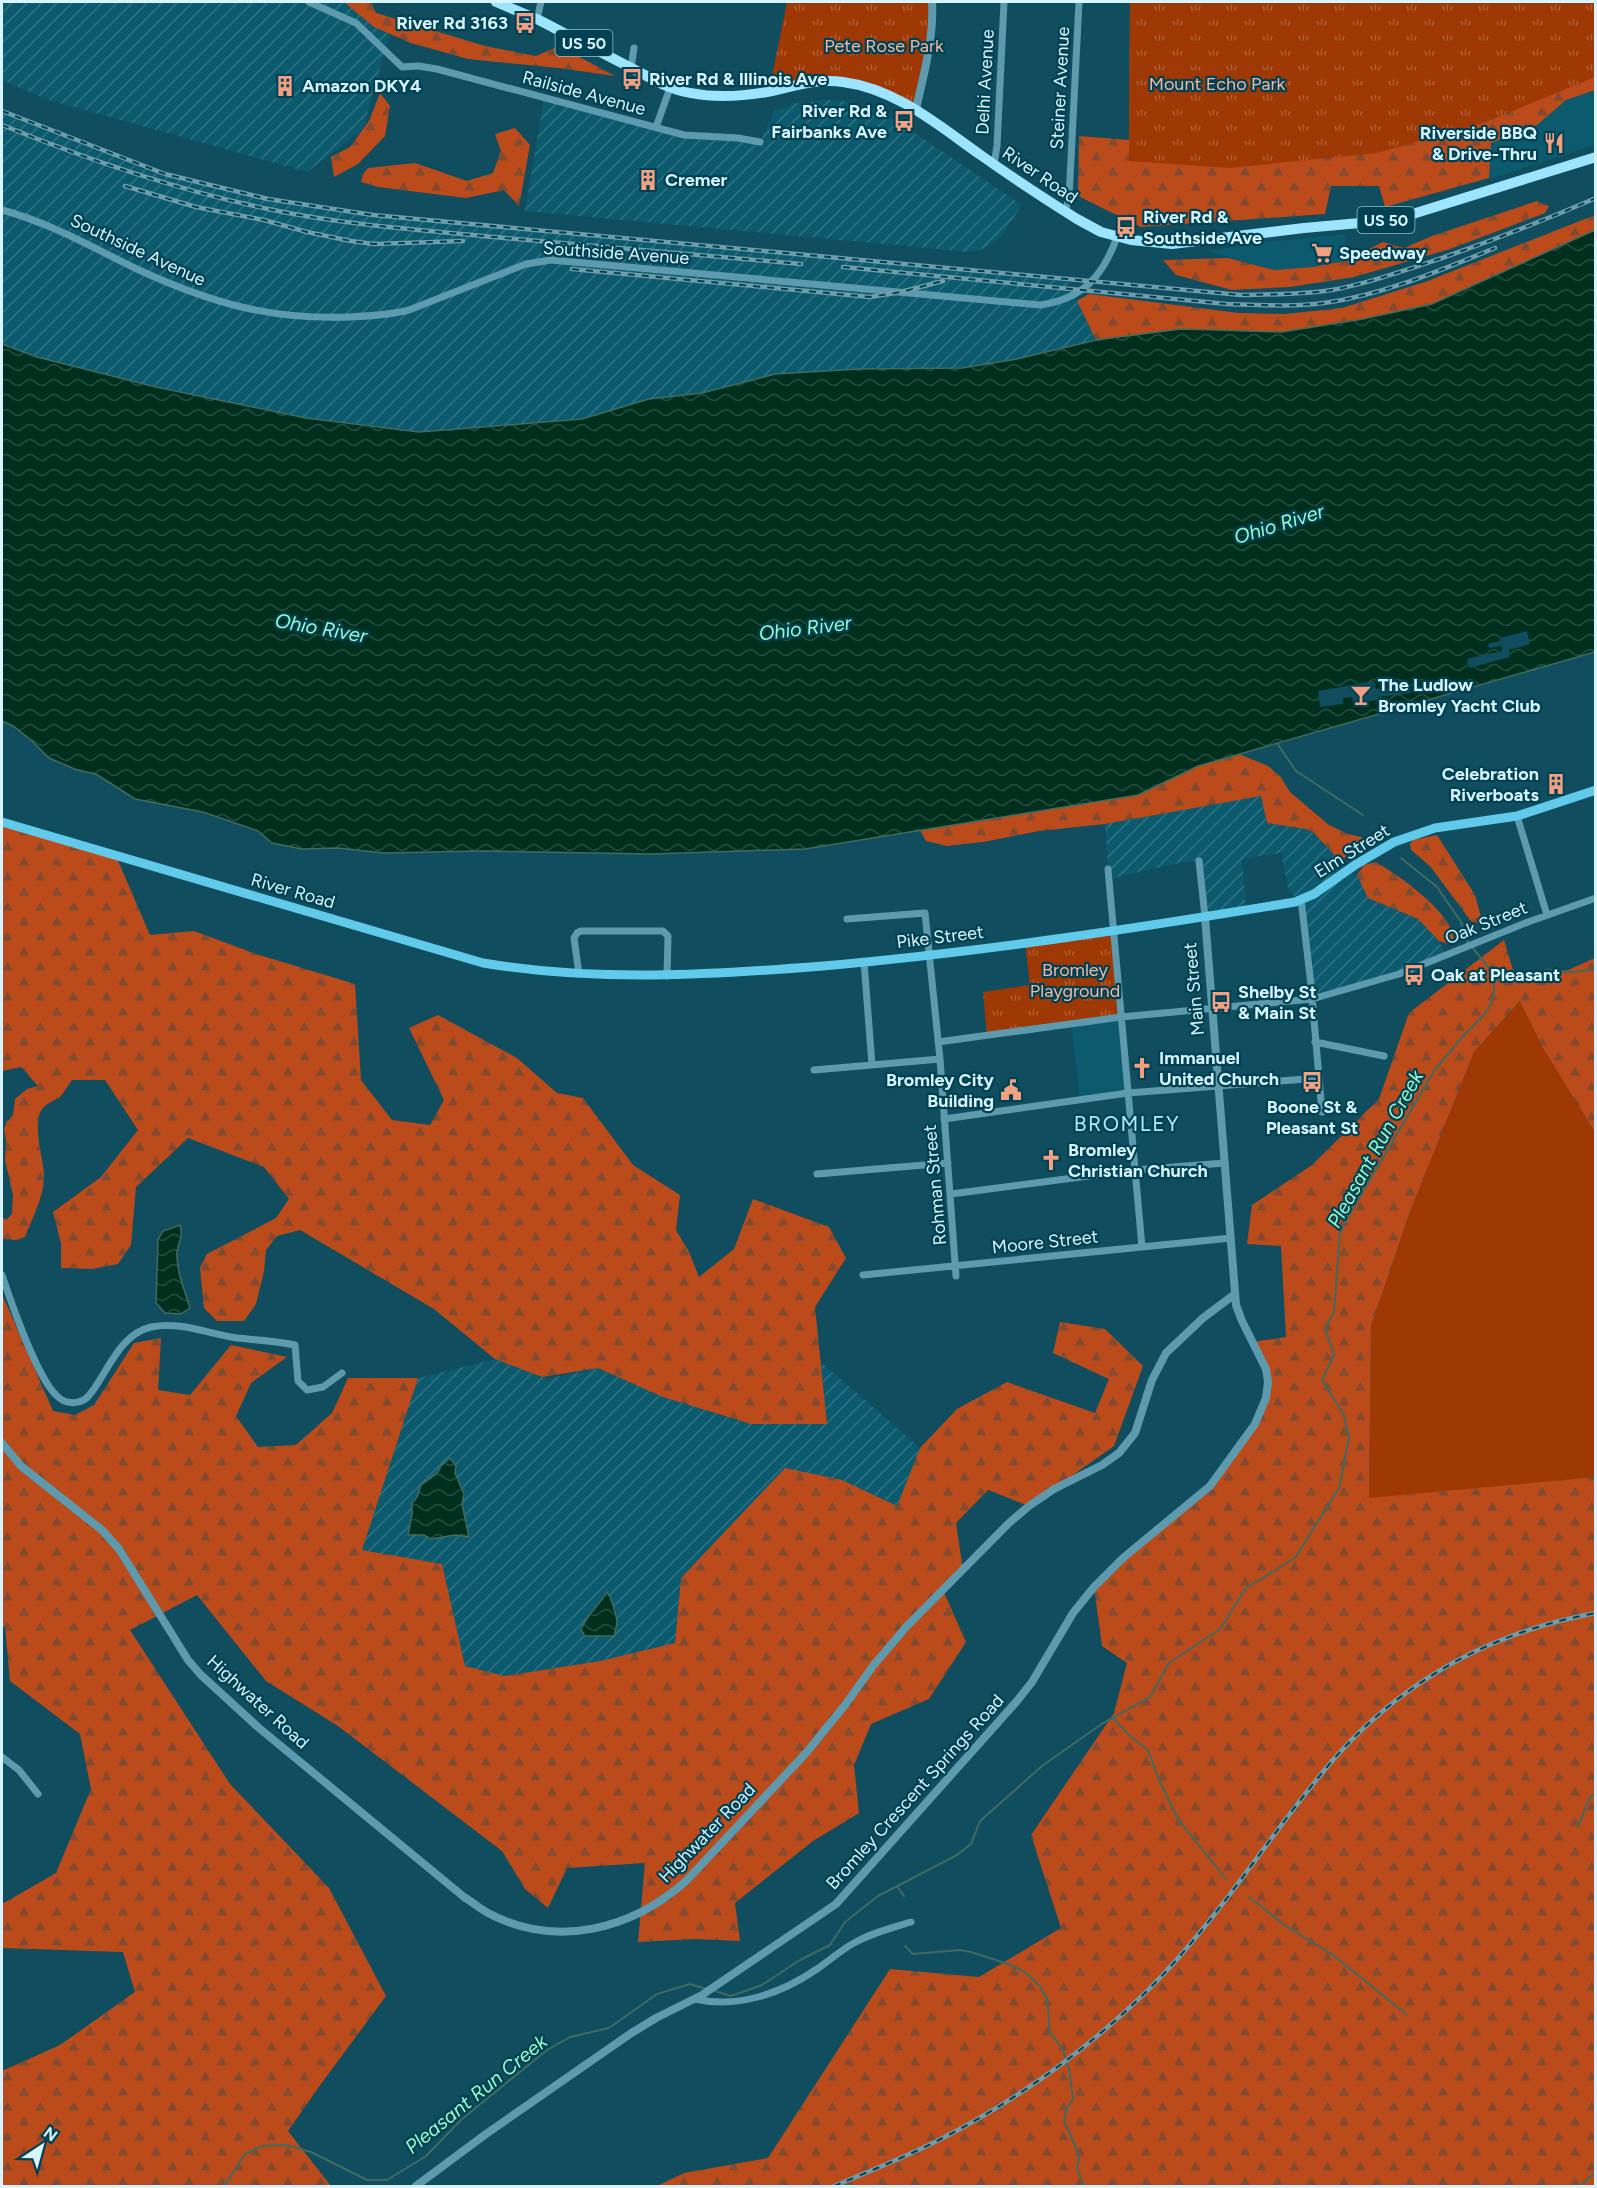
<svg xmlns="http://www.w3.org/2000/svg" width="1597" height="2188" font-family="Figtree,sans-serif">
<defs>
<pattern id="industrial-furrows" width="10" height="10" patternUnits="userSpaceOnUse" patternTransform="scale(1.5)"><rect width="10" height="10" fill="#0b5a6e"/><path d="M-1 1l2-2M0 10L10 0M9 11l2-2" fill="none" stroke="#2e7284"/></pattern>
<pattern id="forest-firs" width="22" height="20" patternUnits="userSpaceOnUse" patternTransform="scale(1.5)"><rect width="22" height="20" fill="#bb4b1a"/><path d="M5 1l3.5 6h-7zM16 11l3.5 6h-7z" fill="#844a30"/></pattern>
<pattern id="park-tufts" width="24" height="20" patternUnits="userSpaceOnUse" patternTransform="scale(1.5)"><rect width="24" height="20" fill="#9e3804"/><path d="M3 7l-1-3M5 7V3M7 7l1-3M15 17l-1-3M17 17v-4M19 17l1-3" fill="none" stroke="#af5f36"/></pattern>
<pattern id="water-waves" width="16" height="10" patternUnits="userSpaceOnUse" patternTransform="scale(1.5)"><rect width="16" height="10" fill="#00301d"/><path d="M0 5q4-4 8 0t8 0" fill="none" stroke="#244f3f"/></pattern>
</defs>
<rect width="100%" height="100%" fill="#104d5e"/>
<!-- built -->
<path fill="#0b5a6e" d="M1595,90V145L1490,179V143L1537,125L1566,100Z
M1345,234V261L1313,267L1274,270L1207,251L1254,243Z
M1121,1017L1128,1093L1080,1100L1071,1024Z"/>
<!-- industrial -->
<path fill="url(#industrial-furrows)" d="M2,2H344L374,26L390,34L363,129L307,172L48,100L2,80Z
M544,98L684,135L760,142L774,111L797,103L827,100L853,102L885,113L1022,205L1001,237L986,248L970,252L525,211Z
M2,111L165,174L268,199L373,215L1065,278L1096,340L1017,359L962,368L859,369L775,374L702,393L649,399L582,419L418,432L306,418L156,387L37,357L2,344Z
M1262,796L1267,823L1306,829L1315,834L1348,870L1357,875L1368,898L1418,919L1439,941L1445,955L1426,964L1312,999L1301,899L1289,893L1281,853L1242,859L1246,910L1205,917L1198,861L1183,862L1109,879L1105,824Z
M495,1359L547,1379L598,1368L663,1397L751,1424H827L821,1362L920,1448L897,1506L842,1480L681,1578L675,1643L600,1661L504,1676L465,1666L442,1564L362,1550L418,1378Z"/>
<!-- grass -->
<path fill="#9e3804" d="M1521,1000L1543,1048L1594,1131L1595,1138V1477L1369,1499L1371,1326L1410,1212L1474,1052Z"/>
<!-- forest -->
<path fill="url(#forest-firs)" d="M344,2H371L376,13L485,46L536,56L559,46L615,76L559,68L468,59L411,43L374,27Z
M1130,2H1595V90L1566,100L1537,125L1491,143L1489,178L1385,207L1379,186H1331L1325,214L1141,227L1078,196L1079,136L1129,140Z
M380,93L390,106L385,136L358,164L334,177L331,157L350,147L369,121Z
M515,128L530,145L519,206L504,190L466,198L378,187L361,182L363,174L368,168L415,163L467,181L493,173L501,151L495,134Z
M1537,201L1549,206L1545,213L1450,249L1354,277L1290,287L1232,290L1176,275L1163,260L1228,258L1274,270L1313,267L1345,261L1383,242L1404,248L1432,236Z
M1595,215V230L1432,304L1363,319L1282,332L1181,329L1096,340L1077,301L1089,294L1239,313L1285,314L1342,308L1425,282Z
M1239,754L1268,766L1280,776L1290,792L1329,825L1348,834L1365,838L1366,842L1362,847L1340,861L1315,834L1306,829L1267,823L1261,796L1105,824L1039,831L983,842L947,846L926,841L916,823L1198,766Z
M2,822L116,856L150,935L194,931L256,954L355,984L361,1080L392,1120L430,1125L444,1100L409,1028L438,1015L517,1058L557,1093L583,1098L633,1165L680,1195L676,1230L689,1252L699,1277L734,1249L753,1199L829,1227L846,1258L815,1307L827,1424H751L663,1397L598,1368L542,1377L495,1359L434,1309L300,1230L277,1236L266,1250L264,1271L256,1304L244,1321H217L204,1308L200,1268L207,1254L276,1218L289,1199L264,1167L188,1138L136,1187L131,1245L118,1264L92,1269L61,1268V1243L53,1212L101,1177L138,1130L105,1080H72C68,1085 65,1091 61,1096C56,1101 47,1102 42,1109C31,1127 45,1161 44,1179C43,1198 32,1219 25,1237L16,1240L2,1239V1217L6,1220L12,1214L13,1195L5,1160L6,1140L4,1129L7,1121L13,1115L15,1099L27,1089L38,1086L21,1067L2,1071Z
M1437,835L1475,895L1482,921L1477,924L1470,920L1430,866L1411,850L1410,844L1413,840Z
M1376,862C1398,875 1454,913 1454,941L1448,944L1439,941L1418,919L1368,898L1357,875L1364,865Z
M1504,940L1515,977L1566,971L1595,958V1138L1594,1131L1543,1048L1520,1001L1474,1052L1410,1212L1371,1326L1369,1498L1595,1477V2186H657L684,2173L768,2158L890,1969L979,1977L1061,1928L1031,1835L1114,1713L1127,1663L1102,1646L1094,1587L1210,1486L1232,1458L1266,1398V1369L1253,1342L1286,1337L1281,1246L1247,1244L1252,1205L1312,1165L1379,1099L1409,1013Z
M2,1294L53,1411L75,1415L94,1405L134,1343L161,1338L158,1390L190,1395L231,1345L287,1357L251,1383L236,1416L258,1447L296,1445L332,1413L348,1378H418L362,1550L442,1564L465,1666L504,1676L600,1661L675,1643L681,1578L785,1468L842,1480L897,1506L920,1448L957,1409L1007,1382L1095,1413L1109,1379L1053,1353L1060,1322L1105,1329L1143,1366L1114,1446L1029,1506L988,1490L956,1523L963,1570L943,1590L966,1642L929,1699L871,1724L854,1765L859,1813L813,1841L735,1903L740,1941L696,1939L638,1942L645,1863L567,1868L548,1908L525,1889L502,1851L338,1726L266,1681L197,1595L130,1630L230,1784L329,1888L386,1996L318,2088L288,2131L331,2186H2V2071L60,2045L135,1992L123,1952L2,1948V1904L56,1873L91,1789L80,1734L10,1681L5,1627L2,1626Z"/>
<!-- park -->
<path fill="url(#park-tufts)" d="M787,2H932V27L916,109L843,82L769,91Z
M1130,2H1595V77L1486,122L1377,153L1229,168L1129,161Z
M1114,931L1121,1017L987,1036L983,992L1030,985L1025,943Z"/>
<!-- water -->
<path fill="url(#water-waves)" stroke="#416b60" stroke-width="1.5" d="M1595,230V652L1198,766L1138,795L805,849L652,854L483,851L384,853L338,848L302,849L272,843L258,831L203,812L135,799L96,774L77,770L49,758L31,740L13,726L2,721V344L37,357L156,387L306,418L419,432L582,419L649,399L702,393L775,374L859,369L962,368L1017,359L1096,340L1181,329L1282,332L1363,319L1432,304Z
M180,1225C184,1239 178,1240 177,1253C176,1270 185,1291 190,1308L181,1314L165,1313L156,1303L158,1239L163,1231Z
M450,1458L456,1466L455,1473L464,1494L462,1504L469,1537L455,1535L431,1539L424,1535H408L412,1514V1503L417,1497L421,1485L438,1472L441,1466Z
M607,1592C611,1596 616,1615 617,1621C617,1625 615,1632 614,1636H585L581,1630C586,1615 599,1606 607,1592Z"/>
<!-- pier -->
<path fill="#104d5e" d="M1527,631L1530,644L1509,650L1510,657L1469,668L1467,659L1502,651L1501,646L1489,648L1488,644L1500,641V638Z
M1374,681L1376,689L1410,685L1411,693L1378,697V700L1353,703L1352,697L1343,698V704L1320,707L1318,691Z"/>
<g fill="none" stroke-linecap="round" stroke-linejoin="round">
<!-- stream -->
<path stroke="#416b60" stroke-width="2" d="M1277,743L1296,771L1363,815
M1495,980L1523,981L1535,979L1540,972L1546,970L1574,972L1596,969
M1113,1718L1129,1735L1148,1750L1160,1782L1178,1819L1226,1879
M1578,1827L1589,1799L1596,1792
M897,1886L904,1896
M1249,1897L1286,1926L1333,1955L1406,2014
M905,1946L913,1954L960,1950L971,1952L1011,1965L1026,1973L1040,1986L1047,1999L1050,2032L1063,2050L1069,2069L1073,2099L1067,2108L1064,2121L1076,2147L1079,2159L1077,2168L1084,2186
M715,1991L731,1996L762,1985L800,1960L830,1945L845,1922L878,1896L957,1855L971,1844L980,1821L1042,1766L1103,1723L1150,1697L1169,1663L1220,1629L1246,1588L1295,1558L1339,1488L1349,1438L1344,1415L1322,1380L1334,1355L1325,1328L1334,1312L1340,1233L1347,1219L1434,1071L1462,1037L1483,1016L1491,1004L1494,993V974L1467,941L1461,922L1437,887L1401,858
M224,2186L245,2154L263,2146L287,2145L311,2152L367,2180H387L426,2156L462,2119L547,2050L570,2037L609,2028L657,1994L690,1984L706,1989
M1580,2186L1596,2172"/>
<!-- minor -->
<path stroke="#5d9aae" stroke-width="7" d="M309,2L356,23L402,67L418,66L437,69L684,135L738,138L760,142
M537,19L541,2
M631,68L634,48
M656,127L670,88
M994,164L997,146L1004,2
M2,210C51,223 93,248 139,270C211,303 270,320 350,317C370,316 390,315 409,310L526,264L551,260L1040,305C1083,299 1103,276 1117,237
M1065,212L1069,198L1079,2
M1517,816L1547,915
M1199,861L1205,917
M1108,869L1142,1247
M1301,899L1311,985L1322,1112
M847,919L925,913L940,1059L956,1276
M864,962L872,1065
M579,974L574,938L577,933L581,931H663L668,936L667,976
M938,1042L1121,1017L1312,999L1399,974L1528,922L1596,898
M1315,1042L1384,1056
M814,1070L940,1059
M944,1119L1128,1093L1319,1078
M817,1174L948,1163
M951,1194L1135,1170L1225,1163
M2,1275C11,1302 37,1377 56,1395C66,1406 83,1405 91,1393C108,1371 120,1334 151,1327C180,1321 208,1334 237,1338C256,1340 276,1341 295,1345L298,1381L307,1390L323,1387L342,1373
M863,1275L1231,1238
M2,1757L19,1770L38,1794
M695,1999C738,2009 782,1993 817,1969C829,1961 841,1950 854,1943C872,1933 891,1928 911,1922"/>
<!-- tertiary -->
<path stroke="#5d9aae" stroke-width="8" d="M916,109C924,73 934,38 932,2
M2,1443L21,1466L102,1530L119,1549L188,1660L201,1675L259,1728L464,1897C472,1902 479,1908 488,1913C555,1949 631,1930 686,1881L806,1753L845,1705L873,1666L906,1627L1009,1523L1029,1506L1054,1489L1102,1465L1119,1453L1135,1433L1152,1380L1166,1353L1203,1318L1235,1294
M416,2186L486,2134L630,2034L656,2018L702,1995L836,1904L1017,1701L1032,1682L1073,1613L1094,1587L1123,1558L1210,1486L1255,1424L1266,1398L1268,1382L1266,1369L1242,1321L1236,1305L1205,917"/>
<!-- secondary -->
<path stroke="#61c9e9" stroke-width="9" d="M2,822L483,963C597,982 709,975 823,966C981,952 1139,928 1295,902L1314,894L1355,865L1394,842L1435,828L1517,816L1596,790"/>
<!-- primary -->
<path stroke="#9de5fe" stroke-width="10" d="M496,2L537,19L664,85C696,99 732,98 767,92C793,87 815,78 843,82C897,89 939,126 982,156C1013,178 1045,199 1077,219L1101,232L1131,240L1172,244L1304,228L1371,222L1403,217L1596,157"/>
<defs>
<path id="rail" d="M2,111L165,174L268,199L373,215L1241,295C1271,294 1302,295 1332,290C1369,283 1406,270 1442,258C1494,240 1545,220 1596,198
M2,125C91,161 179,191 273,210C346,225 421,230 494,237C596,246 699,255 801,264
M125,186L196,207L264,220L307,232L351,241L374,244L463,241
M843,267L1227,304C1259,305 1292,307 1324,303C1383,295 1441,270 1495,248
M572,269L870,297L901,292L943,281
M834,2186C868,2172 903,2158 937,2141C1014,2102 1086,2051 1148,1990C1218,1921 1268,1836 1332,1761C1402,1681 1491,1632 1596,1613"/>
</defs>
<!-- rail casing -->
<use href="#rail" stroke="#709dab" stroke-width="4.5"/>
<!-- rail -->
<use href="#rail" stroke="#004253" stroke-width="2" stroke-dasharray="7" stroke-linecap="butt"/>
</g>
<!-- icons -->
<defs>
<symbol id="bus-bare" viewBox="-9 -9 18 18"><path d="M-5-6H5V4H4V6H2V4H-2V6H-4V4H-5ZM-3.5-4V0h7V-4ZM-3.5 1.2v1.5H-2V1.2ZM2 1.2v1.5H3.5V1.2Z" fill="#f2a081" stroke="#004253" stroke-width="2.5" paint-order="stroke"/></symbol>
<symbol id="building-bare" viewBox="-9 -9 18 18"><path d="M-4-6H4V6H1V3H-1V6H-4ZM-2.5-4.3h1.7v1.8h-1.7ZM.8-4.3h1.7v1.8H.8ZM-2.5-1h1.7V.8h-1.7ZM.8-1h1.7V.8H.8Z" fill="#f2a081" stroke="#004253" stroke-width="2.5" paint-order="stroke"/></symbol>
<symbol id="restaurant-bare" viewBox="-9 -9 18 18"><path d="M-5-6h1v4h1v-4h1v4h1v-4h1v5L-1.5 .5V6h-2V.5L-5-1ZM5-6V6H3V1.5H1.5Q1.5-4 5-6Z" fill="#f2a081" stroke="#004253" stroke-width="2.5" paint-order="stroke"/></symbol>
<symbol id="supermarket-bare" viewBox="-9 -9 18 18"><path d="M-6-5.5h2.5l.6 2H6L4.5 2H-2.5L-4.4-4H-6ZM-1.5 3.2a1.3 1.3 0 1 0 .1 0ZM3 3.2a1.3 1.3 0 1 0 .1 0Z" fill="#f2a081" stroke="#004253" stroke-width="2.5" paint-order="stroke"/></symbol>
<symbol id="bar-bare" viewBox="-9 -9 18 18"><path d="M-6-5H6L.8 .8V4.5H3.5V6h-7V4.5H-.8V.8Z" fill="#f2a081" stroke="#004253" stroke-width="2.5" paint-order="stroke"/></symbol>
<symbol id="church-bare" viewBox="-9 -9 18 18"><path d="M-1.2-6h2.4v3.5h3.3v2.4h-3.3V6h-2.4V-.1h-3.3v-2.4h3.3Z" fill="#f2a081" stroke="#004253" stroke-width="2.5" paint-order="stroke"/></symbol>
<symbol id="civic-bare" viewBox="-9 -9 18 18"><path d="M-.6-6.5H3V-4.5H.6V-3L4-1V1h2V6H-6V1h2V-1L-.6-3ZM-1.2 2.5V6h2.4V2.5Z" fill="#f2a081" stroke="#004253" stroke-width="2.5" paint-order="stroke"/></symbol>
</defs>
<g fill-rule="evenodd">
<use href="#bus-bare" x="510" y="8" width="30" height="30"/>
<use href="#bus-bare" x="617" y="64" width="30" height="30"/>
<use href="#building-bare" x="270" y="71" width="30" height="30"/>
<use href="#bus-bare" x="889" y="106" width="30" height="30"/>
<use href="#restaurant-bare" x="1539" y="128" width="30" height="30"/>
<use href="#building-bare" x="633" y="165" width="30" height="30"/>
<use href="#bus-bare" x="1111" y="212" width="30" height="30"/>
<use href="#supermarket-bare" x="1307" y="238" width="30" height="30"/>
<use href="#bar-bare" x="1346" y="680" width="30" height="30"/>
<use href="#building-bare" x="1541" y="769" width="30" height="30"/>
<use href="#bus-bare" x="1399" y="960" width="30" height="30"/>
<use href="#bus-bare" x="1206" y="987" width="30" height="30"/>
<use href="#church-bare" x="1127" y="1053" width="30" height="30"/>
<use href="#bus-bare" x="1297" y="1067" width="30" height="30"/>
<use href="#civic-bare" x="996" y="1075" width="30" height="30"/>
<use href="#church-bare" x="1036" y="1145" width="30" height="30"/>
</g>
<g text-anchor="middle" stroke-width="4.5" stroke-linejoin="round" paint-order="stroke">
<!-- shield labels -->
<g fill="#004253" stroke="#97bfcb" stroke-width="1.5">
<rect x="555.5" y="30" width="57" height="26" rx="4.5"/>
<rect x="1357.5" y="207" width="57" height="26" rx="4.5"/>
</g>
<g font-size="16" font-weight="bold" fill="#d8f4fe">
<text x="584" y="49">US 50</text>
<text x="1386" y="226">US 50</text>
</g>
<!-- poi labels -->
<g font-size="18" font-weight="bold" fill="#d8f4fe" stroke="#004253" text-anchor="start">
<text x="508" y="29" text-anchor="end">River Rd 3163</text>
<text x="649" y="85">River Rd &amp; Illinois Ave</text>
<text x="302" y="92">Amazon DKY4</text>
<text x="887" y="117" text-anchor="end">River Rd &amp;<tspan x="887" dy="21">Fairbanks Ave</tspan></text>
<text x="1537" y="139" text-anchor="end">Riverside BBQ<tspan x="1537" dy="21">&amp; Drive-Thru</tspan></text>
<text x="665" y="186">Cremer</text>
<text x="1143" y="223">River Rd &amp;<tspan x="1143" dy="21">Southside Ave</tspan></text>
<text x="1339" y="259">Speedway</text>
<text x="1378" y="691">The Ludlow<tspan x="1378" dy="21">Bromley Yacht Club</tspan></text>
<text x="1539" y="780" text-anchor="end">Celebration<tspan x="1539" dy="21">Riverboats</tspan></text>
<text x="1431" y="981">Oak at Pleasant</text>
<text x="1238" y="998">Shelby St<tspan x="1238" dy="21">&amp; Main St</tspan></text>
<text x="1159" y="1064">Immanuel<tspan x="1159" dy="21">United Church</tspan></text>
<text x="994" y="1086" text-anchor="end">Bromley City<tspan x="994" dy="21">Building</tspan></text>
<text x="1312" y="1113" text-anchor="middle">Boone St &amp;<tspan x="1312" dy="21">Pleasant St</tspan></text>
<text x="1068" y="1156">Bromley<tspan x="1068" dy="21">Christian Church</tspan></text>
</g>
<!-- park labels -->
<g font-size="18" fill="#f2b7a2" stroke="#004253">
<text x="884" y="52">Pete Rose Park</text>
<text x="1217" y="90">Mount Echo Park</text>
<text x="1075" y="976">Bromley<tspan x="1075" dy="21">Playground</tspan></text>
</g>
<!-- street labels -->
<g font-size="18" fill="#d8f4fe" stroke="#004253">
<text transform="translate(985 82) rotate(-87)" y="6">Delhi Avenue</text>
<text transform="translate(1060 88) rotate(-87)" y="6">Steiner Avenue</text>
<text transform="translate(584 93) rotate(15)" y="6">Railside Avenue</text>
<text transform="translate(1040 175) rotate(34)" y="6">River Road</text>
<text transform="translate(138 250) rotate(25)" y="6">Southside Avenue</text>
<text transform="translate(616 253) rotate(4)" y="6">Southside Avenue</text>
<text transform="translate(1352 851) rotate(-32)" y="6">Elm Street</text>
<text transform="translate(293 891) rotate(16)" y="6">River Road</text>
<text transform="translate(1486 923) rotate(-22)" y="6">Oak Street</text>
<text transform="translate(940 937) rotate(-7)" y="6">Pike Street</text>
<text transform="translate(1194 989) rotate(-95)" y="6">Main Street</text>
<text transform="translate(935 1185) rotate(-95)" y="6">Rohman Street</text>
<text transform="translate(1045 1242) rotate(-6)" y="6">Moore Street</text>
<text transform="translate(258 1702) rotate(42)" y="6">Highwater Road</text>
<text transform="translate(915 1792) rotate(-48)" y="6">Bromley Crescent Springs Road</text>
<text transform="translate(707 1833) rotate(-46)" y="6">Highwater Road</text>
</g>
<!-- water labels -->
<g font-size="20" font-style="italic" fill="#9bf8c9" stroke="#004253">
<text transform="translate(1279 524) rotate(-17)" y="7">Ohio River</text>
<text transform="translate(321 628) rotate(10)" y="7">Ohio River</text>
<text transform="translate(805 628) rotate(-7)" y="7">Ohio River</text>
<text transform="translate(1375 1149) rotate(-61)" y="7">Pleasant Run Creek</text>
<text transform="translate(476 2094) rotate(-39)" y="7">Pleasant Run Creek</text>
</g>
<!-- quarter labels -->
<g font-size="21" letter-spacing="1.5" fill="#afe9fd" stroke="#004253">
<text x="1127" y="1131">BROMLEY</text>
</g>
</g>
<!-- border -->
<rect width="1597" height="2188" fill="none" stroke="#d8f4fe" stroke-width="6"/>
<!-- north arrow -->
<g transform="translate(42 2146) rotate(36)" stroke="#004253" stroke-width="4.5" paint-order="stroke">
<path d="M0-4.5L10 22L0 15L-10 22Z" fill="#d8f4fe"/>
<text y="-9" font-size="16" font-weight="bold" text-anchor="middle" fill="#d8f4fe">N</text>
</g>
</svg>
